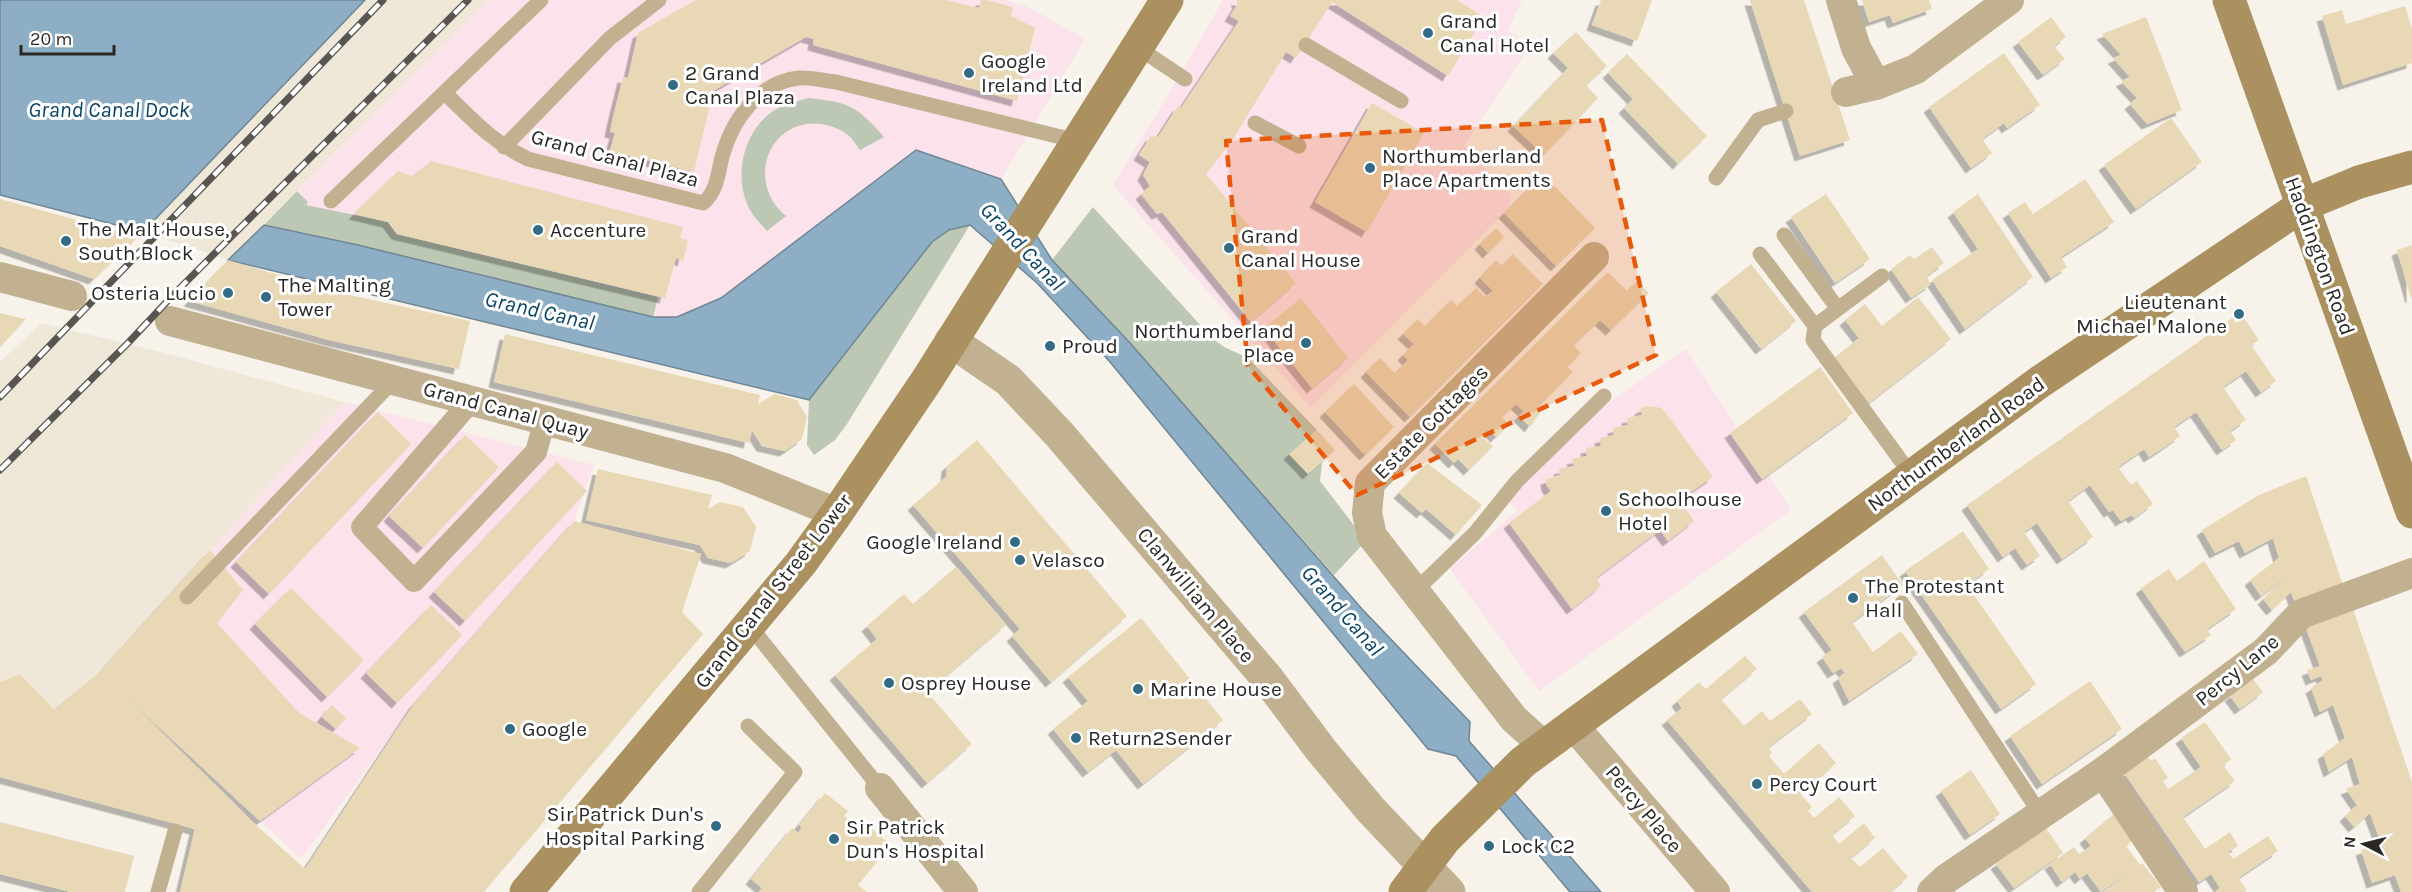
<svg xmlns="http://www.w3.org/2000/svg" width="2412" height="892" font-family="Karla,sans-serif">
<defs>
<filter id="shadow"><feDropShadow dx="-5.5" dy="5.5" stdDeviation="0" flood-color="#0004"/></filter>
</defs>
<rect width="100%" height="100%" fill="#f7f3eb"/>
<!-- commercial -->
<path fill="#fbe2eb" d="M487,0H1004L1028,7L1085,39L1001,179L916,150L721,298L677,317H653L264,225Z
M1223,0H1522L1508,31L1530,46L1464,146L1511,195L1509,208L1311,408L1113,185L1170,92Z
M1686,349L1791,510L1539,691L1450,569L1518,510L1506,500L1575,426Z
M344,402L594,465L574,521L414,704L301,859L101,671Z"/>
<!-- built -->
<path fill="#efe8d8" d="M365,0H487L228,260L143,232Z
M41,323L165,353L344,402L101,671L54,709L20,674L0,682V362Z"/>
<!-- green -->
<path fill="#bcc7b4" d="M808,98C849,102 857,106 884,137L860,150C856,145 853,139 848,135C841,129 831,126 822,124C768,117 745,183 786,216L767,231C762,225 754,218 750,210C731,175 745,123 782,106C790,103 800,101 808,98Z
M297,191L308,202L306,205L388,222L397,234L658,297L653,317L358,245L264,225Z
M1093,207L1212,338L1224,347L1248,358L1317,430L1290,454L1308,474L1322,462L1320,481L1366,541L1334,575L1131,344L1052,260Z
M970,225L847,424L835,440L814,455L807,445L809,400L932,242L949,230Z"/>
<!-- water -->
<path fill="#8daec4" stroke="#6f8694" stroke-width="1.5" d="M0,0H365L143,232L0,195Z
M916,150L1001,179L1052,260L1131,344L1362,609L1470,722L1469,741L1601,892H1570L1456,756L1428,749L1110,362L1037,283L970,225L949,230L932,242L809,400L228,260L264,225L358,245L653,317H677L721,298Z"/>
<!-- building -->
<path fill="#e8d8b6" filter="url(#shadow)" d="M696,0H945L979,8L981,0H987L1013,7L1011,16L1035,28L1017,101L813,45L814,39L806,37L713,91L694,172L610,151L615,133L610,132L613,117L623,77L628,78L638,33Z
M1236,0H1457L1484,17L1448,76L1332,2L1296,58L1286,52L1232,141L1206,174L1296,283L1251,322L1162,212L1157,214L1141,194L1150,186L1143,175L1150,162L1139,155L1151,136L1158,137L1178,106L1181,108L1239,21L1230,16L1238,3Z
M1601,0H1652L1637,41L1592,25Z
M1750,0H1804L1850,140L1800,156Z
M1862,0H1929L1932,9L1893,23L1890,15L1869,22Z
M2405,6L2412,29V63L2343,85L2322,16L2342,10L2346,24Z
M2051,17L2066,37L2054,46L2065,59L2043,75L2018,42Z
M2146,17L2182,110L2147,124L2130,104L2137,98L2121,81L2130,77L2113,58L2121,55L2102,34Z
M1576,32L1607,66L1586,85L1598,98L1544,155L1513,126L1568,68L1553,53Z
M2004,53L2040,105L2007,128L2004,123L1982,139L1992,153L1971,168L1929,107Z
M1627,54L1707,136L1678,164L1624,108L1633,99L1608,73Z
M1372,103L1424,133L1367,232L1315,202Z
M2171,118L2202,162L2136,209L2104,165Z
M431,161L683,227L680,238L688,241L683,261L676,258L665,298L397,234L388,222L354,214L398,171L412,176Z
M1543,174L1595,228L1556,266L1504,213Z
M2085,179L2114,222L2061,257L2067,267L2051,278L2008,213L2025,202L2033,214Z
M1826,194L1870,259L1835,283L1791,217Z
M1978,194L2033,277L1965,329L1932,280L1978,249L1953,212Z
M0,199L138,237L94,279L0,246Z
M1496,228L1504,237L1488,253L1480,244Z
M2412,245V297L2411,298L2397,250Z
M1932,247L1944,263L1926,276L1931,284L1911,298L1891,269L1910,255L1914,259Z
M1513,254L1543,284L1410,417L1366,372L1380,358L1395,373L1408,360L1403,355L1414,344L1403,334L1418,319L1425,326L1451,300L1457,306L1476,288L1485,297L1493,291L1480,278L1496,260L1502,266Z
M228,260L340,293L470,321L459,369L329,340L189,301Z
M1751,264L1796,321L1761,349L1716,292Z
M1608,272L1627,291L1637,281L1649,293L1611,330L1600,320L1574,345L1581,353L1567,367L1573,372L1536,409L1540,413L1530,427L1519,416L1524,411L1516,404L1502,417L1509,425L1496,437L1489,430L1482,437L1493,446L1469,470L1458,459L1454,463L1435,444Z
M1918,297L1951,339L1869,403L1834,358L1859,338L1845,320L1865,304L1882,326Z
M1301,298L1348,358L1312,388L1264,328Z
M0,313L26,319L0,347Z
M2232,318L2236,323L2244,318L2259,340L2251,345L2276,381L2261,392L2246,371L2223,387L2246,420L2230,431L2236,440L2222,450L2196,412L2174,427L2180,436L2163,448L2149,457L2144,449L2118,467L2131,485L2137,481L2153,504L2134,518L2131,515L2121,521L2113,510L2109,512L2090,485L2068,501L2093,537L2062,559L2037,523L2024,532L2040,556L2027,565L2015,548L2003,557L1967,505Z
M505,334L760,395L758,404L775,394L797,400L807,417L802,439L785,451L762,446L752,430L749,443L494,382Z
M1820,367L1853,413L1762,479L1730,433Z
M1354,384L1394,427L1365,455L1325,412Z
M1646,406L1662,408L1713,477L1679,500L1694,521L1668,541L1660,530L1596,578L1601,586L1572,609L1509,523L1551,491L1547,486L1546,479L1560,475L1559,469L1574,466L1572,459L1587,456L1586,448L1601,446L1600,438L1614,435L1613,428L1628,425L1627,418L1642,415L1640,409Z
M378,412L411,444L269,594L236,562Z
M1317,430L1335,450L1308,474L1289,454Z
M465,435L499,467L423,548L389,516Z
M977,440L1127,616L1051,682L1012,636L1020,629L913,505L946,477L947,466Z
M557,462L587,491L465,621L434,592Z
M1427,463L1482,505L1456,535L1426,509L1422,513L1399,493Z
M598,469L712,495L708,509L720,502L743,507L756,527L750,551L731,563L708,558L700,545L586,520Z
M2306,476L2344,588L2296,606L2291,592L2272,610L2263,599L2286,577L2261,596L2250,580L2279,558L2273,538L2245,553L2239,541L2215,553L2202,530L2259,495Z
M574,521L701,554L682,612L703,634L484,892H180L195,829L0,777V682L20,674L54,709L101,671L210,550L243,590L217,623L299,713L360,748L260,821L120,691L254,823L305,869L414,704Z
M1963,531L1989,569L1967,585L2036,684L2001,709L1905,571Z
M1882,555L1903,585L1852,622L1873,652L1901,631L1918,654L1849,701L1838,678L1845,673L1841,668L1833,673L1822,657L1832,650L1804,612Z
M2204,561L2236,609L2207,629L2211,635L2185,652L2141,588L2169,569L2177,581Z
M956,567L1006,625L927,692L972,744L927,783L835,675L877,639L867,626L904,594L913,604Z
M291,588L364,660L327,697L255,624Z
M431,605L462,635L397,703L366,673Z
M2352,606L2412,782V892H2401L2395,875L2372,883L2361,850L2381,843L2370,813L2354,827L2345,816L2357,805L2346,789L2360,784L2352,757L2329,772L2323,754L2345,738L2333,705L2320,712L2311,688L2323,680L2321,676L2311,680L2307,670L2320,666L2304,623Z
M1141,618L1223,720L1143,784L1116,750L1088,772L1053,729L1088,701L1068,677Z
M1745,656L1757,669L1721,699L1744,726L1762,711L1770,721L1800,699L1812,714L1768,747L1772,753L1769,756L1784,774L1819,743L1836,763L1800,794L1812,807L1808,811L1814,818L1839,797L1855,816L1832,835L1839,844L1864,823L1875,838L1851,858L1860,867L1883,848L1908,877L1890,892H1812L1667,720L1682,708L1677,701L1699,682L1706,689Z
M2253,679L2263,692L2240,709L2230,696Z
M2090,681L2122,729L2042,784L2010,736Z
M332,705L346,718L336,729L322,717Z
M2205,722L2231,759L2223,765L2235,781L2183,817L2205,849L2230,832L2238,846L2228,852L2233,859L2268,836L2278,851L2238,878L2247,890L2244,892H2215L2220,888L2211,874L2199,882L2125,774L2148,757L2151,761L2155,758L2168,778L2163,781L2168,789L2201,767L2181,738Z
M1971,770L2000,814L1970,835L1941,791Z
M825,793L848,811L844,816L860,829L865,823L891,845L858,885L867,892H759L762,888L751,879L792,828L798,833L802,827L799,825Z
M2115,813L2134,839L2126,846L2140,865L2142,863L2161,887L2154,892H2105L2132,870L2101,892L2087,873L2080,879L2075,872L2062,882L2050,864L2074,847L2079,854L2091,846L2085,838Z
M0,822L134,856L125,892H71L0,874Z
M2046,828L2063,853L2014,888L1996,864Z"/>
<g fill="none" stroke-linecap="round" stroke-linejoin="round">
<!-- service -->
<path stroke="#c2b191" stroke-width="15" d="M1306,45L1401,101
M1137,47L1185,79
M445,93C473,120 491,141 528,159L703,203C717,192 718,173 722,157C732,120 759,82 799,78C810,77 825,81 836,82L1077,141
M1255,123L1299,146
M504,147L610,38L659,0
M1716,178L1758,120L1786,111
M331,201L541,0
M1784,235L1838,309
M1760,254L1815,326
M1882,276L1815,326L1813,340L1912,476
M1414,592L1475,533L1517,481L1604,396
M187,597L394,380
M1902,603L2041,815
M749,625L880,788
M158,892L175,831
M699,892L795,772L748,726"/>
<!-- pedestrian -->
<path stroke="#c2b191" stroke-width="22" d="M471,401L362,527L414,581L536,452L545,420"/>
<!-- minor -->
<path stroke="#c2b191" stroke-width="30" d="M1841,0L1856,48L1876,85
M1846,92L1876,85L1916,69L2009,0
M0,277L72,296
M170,321L725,468L837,513
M1573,725L1715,892
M1544,746L1514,719L1372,536L1367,513L1370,483L1594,257
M2103,772L2183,892
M880,788L963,892
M1932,892L1946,879L2103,772L2266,651L2301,614L2412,573"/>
<!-- tertiary -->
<path stroke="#c2b191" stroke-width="33" d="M951,341L1008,380L1059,434L1267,678L1321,750L1371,810L1449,892"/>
<!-- secondary -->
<path stroke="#aa915f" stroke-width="33" d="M2229,0L2412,512
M526,892L749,625L801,563L837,513L927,380L1167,0
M1405,892L1445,839L1523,762L2041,381L2303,205L2359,182L2412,167"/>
<defs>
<path id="rail" d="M0,397L383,0
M0,470L128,343L175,293L468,0"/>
</defs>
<!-- rail casing -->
<use href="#rail" stroke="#595652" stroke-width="7"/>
<!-- rail -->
<use href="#rail" stroke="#fff" stroke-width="4.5" stroke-dasharray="14" stroke-linecap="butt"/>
</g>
<!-- marked area -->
<path fill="#e8590c" fill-opacity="0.2" stroke="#e8590c" stroke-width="4.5" stroke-dasharray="12 8" stroke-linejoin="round" d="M1602,120L1656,355L1357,495L1248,366L1226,141Z"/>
<!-- markers -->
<g fill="#336b85" stroke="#fff" stroke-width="2">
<circle cx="1428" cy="33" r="6"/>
<circle cx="969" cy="73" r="6"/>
<circle cx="673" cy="85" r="6"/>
<circle cx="1370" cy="168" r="6"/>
<circle cx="538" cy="230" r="6"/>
<circle cx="66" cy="241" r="6"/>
<circle cx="1229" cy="248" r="6"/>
<circle cx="228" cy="293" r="6"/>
<circle cx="266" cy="297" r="6"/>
<circle cx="2239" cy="314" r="6"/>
<circle cx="1306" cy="343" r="6"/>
<circle cx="1050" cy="346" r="6"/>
<circle cx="1606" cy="511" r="6"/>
<circle cx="1015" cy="542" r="6"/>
<circle cx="1020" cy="560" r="6"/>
<circle cx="1853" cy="598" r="6"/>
<circle cx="889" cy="683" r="6"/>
<circle cx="1138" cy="689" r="6"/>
<circle cx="510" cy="729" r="6"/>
<circle cx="1076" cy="738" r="6"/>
<circle cx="1757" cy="784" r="6"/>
<circle cx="716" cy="826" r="6"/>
<circle cx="834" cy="839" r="6"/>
<circle cx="1489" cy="846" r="6"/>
</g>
<g text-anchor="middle" stroke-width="6" stroke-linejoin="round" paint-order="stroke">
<!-- poi labels -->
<g font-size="21" fill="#2a2825" stroke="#fff" text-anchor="start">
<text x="1440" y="28">Grand<tspan x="1440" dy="24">Canal Hotel</tspan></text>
<text x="981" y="68">Google<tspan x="981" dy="24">Ireland Ltd</tspan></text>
<text x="685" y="80">2 Grand<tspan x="685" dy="24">Canal Plaza</tspan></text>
<text x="1382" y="163">Northumberland<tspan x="1382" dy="24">Place Apartments</tspan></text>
<text x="78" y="236">The Malt House,<tspan x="78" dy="24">South Block</tspan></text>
<text x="550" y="237">Accenture</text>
<text x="1241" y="243">Grand<tspan x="1241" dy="24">Canal House</tspan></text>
<text x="278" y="292">The Malting<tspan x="278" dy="24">Tower</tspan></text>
<text x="216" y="300" text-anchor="end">Osteria Lucio</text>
<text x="2227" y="309" text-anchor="end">Lieutenant<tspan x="2227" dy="24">Michael Malone</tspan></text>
<text x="1294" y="338" text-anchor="end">Northumberland<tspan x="1294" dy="24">Place</tspan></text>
<text x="1062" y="353">Proud</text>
<text x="1618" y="506">Schoolhouse<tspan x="1618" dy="24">Hotel</tspan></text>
<text x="1003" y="549" text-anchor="end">Google Ireland</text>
<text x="1032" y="567">Velasco</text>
<text x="1865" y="593">The Protestant<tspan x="1865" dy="24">Hall</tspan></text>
<text x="901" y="690">Osprey House</text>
<text x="1150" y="696">Marine House</text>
<text x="522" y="736">Google</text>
<text x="1088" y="745">Return2Sender</text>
<text x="1769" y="791">Percy Court</text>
<text x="704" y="821" text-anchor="end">Sir Patrick Dun's<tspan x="704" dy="24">Hospital Parking</tspan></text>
<text x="846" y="834">Sir Patrick<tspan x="846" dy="24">Dun's Hospital</tspan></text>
<text x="1501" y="853">Lock C2</text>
</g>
<!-- street labels -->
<g font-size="21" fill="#2a2825" stroke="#fff">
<text transform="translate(615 158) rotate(15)" y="7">Grand Canal Plaza</text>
<text transform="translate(2320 256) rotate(70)" y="7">Haddington Road</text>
<text transform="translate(506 410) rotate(15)" y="7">Grand Canal Quay</text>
<text transform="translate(1431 422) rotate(-45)" y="7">Estate Cottages</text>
<text transform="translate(1956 444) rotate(-36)" y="7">Northumberland Road</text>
<text transform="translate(773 591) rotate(-52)" y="7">Grand Canal Street Lower</text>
<text transform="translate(1196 595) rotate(50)" y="7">Clanwilliam Place</text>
<text transform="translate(2237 670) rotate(-39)" y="7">Percy Lane</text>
<text transform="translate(1644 809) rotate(50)" y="7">Percy Place</text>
</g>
<!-- water labels -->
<g font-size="22" font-style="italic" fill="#094464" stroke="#fff">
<text x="109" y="117">Grand Canal Dock</text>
<text transform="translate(1023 246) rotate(47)" y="8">Grand Canal</text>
<text transform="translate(540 310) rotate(13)" y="8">Grand Canal</text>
<text transform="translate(1343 610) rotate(49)" y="8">Grand Canal</text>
</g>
</g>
<!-- north arrow -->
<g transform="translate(2364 844) rotate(277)" stroke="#ffffff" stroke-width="4.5" paint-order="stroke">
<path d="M0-4.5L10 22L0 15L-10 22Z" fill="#2a2825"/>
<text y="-9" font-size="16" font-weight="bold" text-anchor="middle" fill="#2a2825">N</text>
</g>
<!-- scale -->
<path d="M21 45v9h93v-9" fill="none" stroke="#2a2825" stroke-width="3"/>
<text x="30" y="45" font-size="18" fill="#2a2825" stroke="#ffffff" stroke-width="4.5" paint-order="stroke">20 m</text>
</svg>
